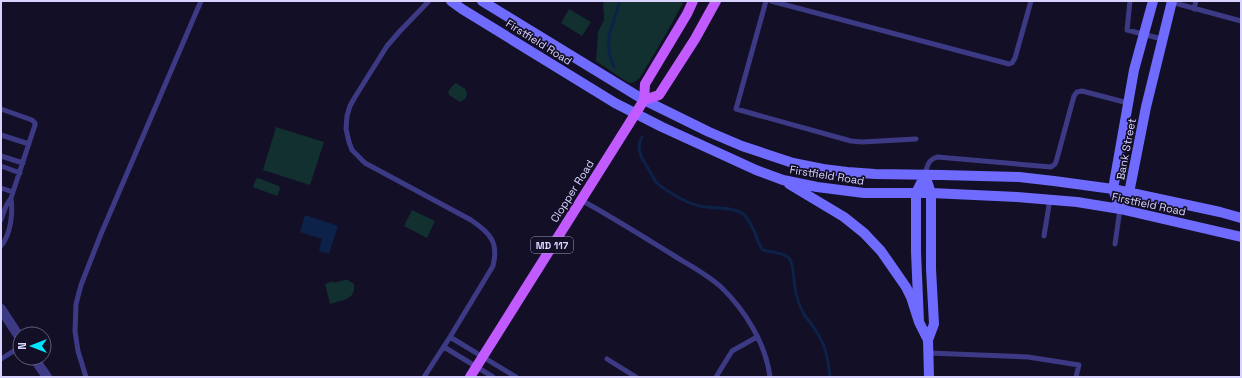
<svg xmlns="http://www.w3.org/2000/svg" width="1242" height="378" font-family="'Space Grotesk',sans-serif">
<rect width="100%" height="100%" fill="#130f26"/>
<!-- green -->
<path fill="#12302f" d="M604,1H684L666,34L641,76C637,81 633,84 627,82L596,61L598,32L604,20V15L603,5Z
M569,9L591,22L582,36L561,23Z
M456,83L465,89L467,93L466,98L460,102L449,95L448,92L452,86Z
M276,127L324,142L310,185L263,170Z
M258,178L279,186L280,189L277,196L253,187L256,179Z
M412,210L435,221L427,238L404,226Z
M345,280H348L354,284C356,300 343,300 330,304L325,284L333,281V283Z"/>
<!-- water -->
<path fill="#0c2248" d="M305,215L338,226L329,254L319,251L322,239L300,232Z"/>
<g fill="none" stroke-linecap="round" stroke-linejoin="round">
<!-- stream -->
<path stroke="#0c2248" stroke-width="3" d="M614,67C609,56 607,44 610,32C613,22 618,12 619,1
M642,137C636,146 640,156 646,165C650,171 653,178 657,183C666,191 688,204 700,206C713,209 730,206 742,213C748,217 752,227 755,233C758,239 758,245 763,250C770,252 783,252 789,258C795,265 793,283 796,293C798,301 801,309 805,316C809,321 813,325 816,331C826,346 828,359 830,377"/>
<!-- lane -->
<path stroke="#3d3a85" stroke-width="5" d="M766,1L736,109L851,141L862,142L916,139
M771,1L1009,64L1012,63L1015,58L1031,1
M1130,1L1127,30L1162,39
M1171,2L1241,21
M1194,9L1196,1
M1,109L32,120L35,123V125L11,198L6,206L1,220
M1,135L29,144
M1,156L23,163
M1,166L20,173
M925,175C927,166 928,160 937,157L1051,167L1055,164L1056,162L1074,96L1077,92L1082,91L1128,103
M1,188L13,192
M581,200C612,217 642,236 673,255C689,265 707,274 721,287C745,310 766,344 770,377
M1044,236L1050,199
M1115,244L1120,209
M1,246C11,234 13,213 11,198
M450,337L516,377
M444,347L493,377
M929,353L1028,357L1079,365L1076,377
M1,359L20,347
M607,359L636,377
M86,377L78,351L75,331L76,304L81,285L101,234L201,1
M424,377L450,337L493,266C499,242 490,233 471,220L365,163L352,150L349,142L346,129L347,116L350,106L355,97L387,46L400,31L429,1
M716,377L732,351L757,337"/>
<!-- street -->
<path stroke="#3d3a85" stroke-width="10" d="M1,309L20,338
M34,358L47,377"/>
<!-- secondary -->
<path stroke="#6f6bff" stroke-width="10" d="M451,1L462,9L615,103L662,127L756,170L783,180L817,187L864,193H931L1017,197L1077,202L1120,209L1241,237
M482,1L644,100L709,132L742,146L793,163L823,169L847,172L875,174L942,175L1019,177L1054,181L1113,189L1220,212L1241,218
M925,175L931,193V269L934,324L928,340L929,377
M925,175L916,193V252L919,322L928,340
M789,184L844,217L864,233L881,251L906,287L911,297L919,322
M1120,209L1129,193L1146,107L1172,1
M1120,209L1113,189L1134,70L1153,1"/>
<!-- primary -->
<path stroke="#c25bff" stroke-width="10" d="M644,100L659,95L695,39L716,1
M470,377L644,100L645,84L687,14L693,1"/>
</g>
<g text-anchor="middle" stroke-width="3.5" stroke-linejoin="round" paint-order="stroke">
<!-- shield labels -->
<rect fill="#130f26" stroke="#9e99be" stroke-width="1" x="531" y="237" width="42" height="16" rx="3"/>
<g font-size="10" font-weight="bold" fill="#d9d4ff">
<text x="552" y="249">MD 117</text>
</g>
<!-- street labels -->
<g font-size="11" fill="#d9d4ff" stroke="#130f26">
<text transform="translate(539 42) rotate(32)" y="4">Firstfield Road</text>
<text transform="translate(1126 149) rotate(-79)" y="4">Bank Street</text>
<text transform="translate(827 175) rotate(9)" y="4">Firstfield Road</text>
<text transform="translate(572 191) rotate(-58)" y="4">Clopper Road</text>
<text transform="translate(1149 204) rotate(12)" y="4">Firstfield Road</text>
</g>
</g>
<!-- border -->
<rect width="1242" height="378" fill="none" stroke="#d9d4ff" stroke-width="4"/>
<!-- north arrow -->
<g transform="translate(32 346) rotate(270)"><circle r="19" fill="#130f26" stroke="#625e7d"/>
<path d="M0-3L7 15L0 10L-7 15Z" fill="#00e5ff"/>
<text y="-6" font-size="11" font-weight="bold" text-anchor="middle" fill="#d9d4ff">N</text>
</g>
</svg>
